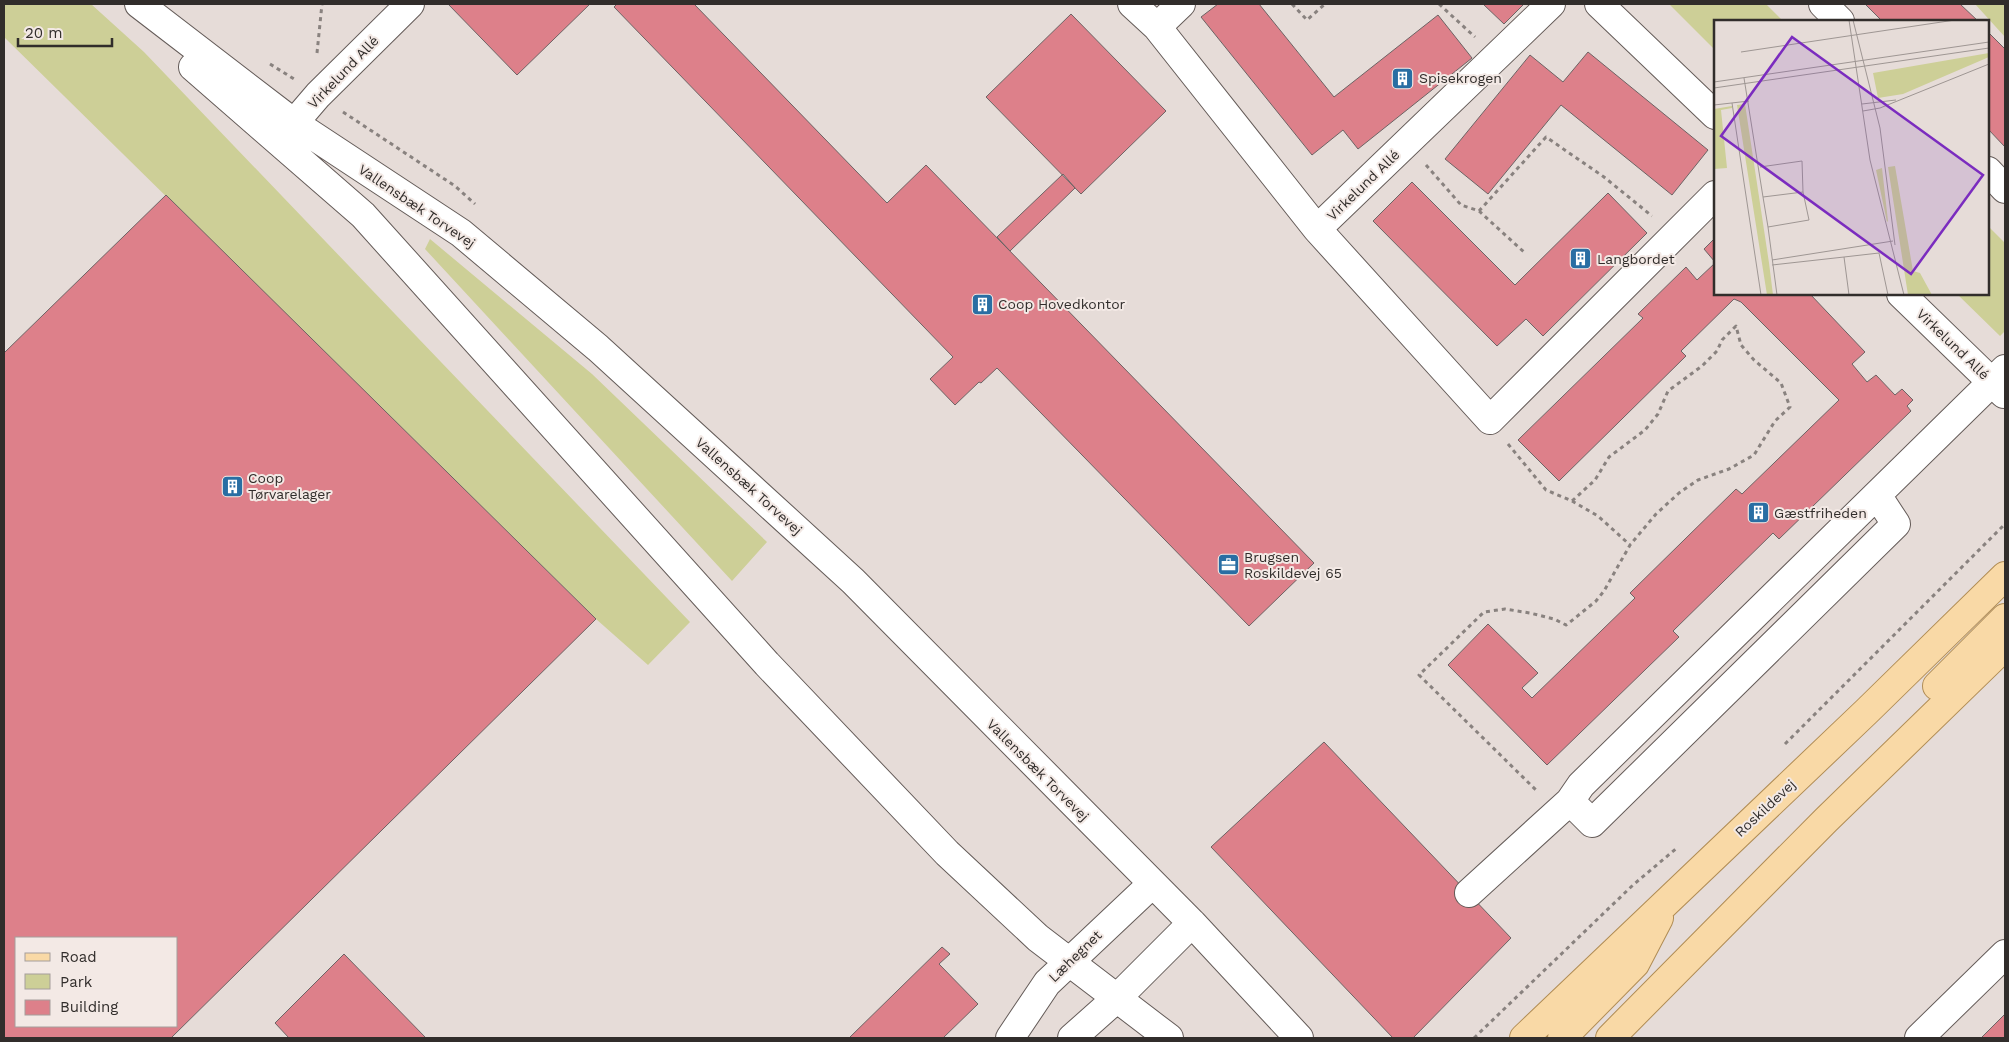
<svg xmlns="http://www.w3.org/2000/svg" width="2009" height="1042" font-family="'Work Sans',sans-serif">
<rect width="100%" height="100%" fill="#e6dcd8"/>
<!-- green -->
<path fill="#cdcf97" d="M4,4H91L144,52L690,622L648,665L596,619L4,37Z
M1669,4H1766L1783,21H1715V50Z
M1975,4H2005V37Z
M1988,226L2005,243V331L2000,336L1957,294H1988Z
M430,239L592,374L767,542L732,581L425,249Z"/>
<!-- building -->
<path fill="#dd808a" stroke="#6d6364" fill-rule="evenodd" d="M448,4H590L517,75Z
M617,4H694L887,203L926,165L1314,563L1249,626L997,368L981,383L979,382L955,405L930,379L953,357L614,7Z
M1218,4H1259L1334,97L1438,15L1472,58L1358,149L1343,130L1312,155L1201,17Z
M1483,4H1524L1504,24Z
M1865,4H1960L1978,21H1882Z
M1071,14L1166,111L1081,194L986,97Z
M1988,32L2005,49V147L1988,129Z
M1588,52L1708,150L1672,195L1561,105L1488,194L1445,159L1530,55L1563,82Z
M1063,174L1075,188L1010,251L997,237Z
M1412,182L1515,285L1608,193L1647,233L1543,336L1526,319L1497,346L1373,221Z
M166,195L596,619L171,1038H4V353ZM16,938H176V1026H16Z
M1715,238V262L1704,249Z
M1715,263V294H1810L1865,352L1852,364L1867,382L1876,375L1895,395L1902,389L1913,400L1907,406L1911,411L1779,539L1773,533L1673,631L1679,637L1547,765L1448,665L1488,624L1538,673L1522,688L1532,698L1635,598L1630,593L1736,489L1742,494L1839,400L1741,302L1734,299L1681,351L1686,356L1559,481L1518,440L1643,318L1638,314L1686,267L1697,280Z
M1324,742L1511,938L1413,1038H1393L1211,847Z
M942,947L950,954L939,964L978,1004L943,1038H849Z
M344,954L426,1038H289L275,1023Z
M2005,1014V1038H1981Z"/>
<g fill="none" stroke-linecap="round" stroke-linejoin="round">
<defs>
<path id="minor" d="M139,4L294,123L461,233L598,348L853,581L1192,923L1299,1038
M1132,4L1157,27
M1181,4L1157,27L1317,229L1551,4
M1599,4L1715,115
M1823,4L1840,21
M193,67L363,215L767,664L947,853L1038,938L1169,1038
M282,137L318,95L410,4
M1988,171L2005,189
M1317,229L1490,420L1715,195
M1901,294L2004,394
M1877,495L1896,524L1592,823L1570,801L1581,785L1992,382L2005,369
M1469,893L1570,801
M1010,1038L1047,983L1152,884
M1072,1038L1117,998L1192,923
M1919,1038L2005,954"/>
<path id="major" d="M1937,686L2005,618
M1524,1038L1866,712L2005,576
M1562,1038L1635,964L1659,918
M1610,1038L1826,820L2005,646"/>
</defs>
<!-- minor casing -->
<use href="#minor" stroke="#645b58" stroke-width="30"/>
<!-- major casing -->
<use href="#major" stroke="#b08c54" stroke-width="30"/>
<!-- path -->
<path stroke="#89827f" stroke-width="3" stroke-dasharray="4 4" stroke-linecap="butt" d="M1292,4L1307,20L1325,4
M1439,4L1475,37
M317,53L322,4
M270,64L294,79
M343,112L455,186L475,204
M1426,165L1461,205L1479,211L1546,137L1604,177L1652,216
M1479,211L1525,253
M1508,444L1546,490L1572,501L1595,480L1609,457L1645,430L1658,414L1668,391L1702,366L1717,351L1722,340L1736,326L1741,345L1754,360L1781,383L1790,407L1775,421L1754,455L1729,469L1698,480L1679,493L1656,514L1630,545L1604,591L1596,601L1570,622L1566,625L1554,619L1530,613L1505,609L1484,612L1419,675L1538,792
M1572,501L1598,516L1630,545
M1785,744L2005,524
M1474,1038L1633,885L1678,847"/>
<!-- minor -->
<use href="#minor" stroke="#fff" stroke-width="28"/>
<!-- major -->
<use href="#major" stroke="#f9d9a6" stroke-width="28"/>
</g>
<!-- icons -->
<defs>
<symbol id="building-square" viewBox="-11 -11 22 22"><rect x="-9" y="-9" width="18" height="18" rx="4" fill="#296ea3" stroke="#f3e9e5"/><path d="M-4-6H4V6H1V3H-1V6H-4ZM-2.5-4.3h1.7v1.8h-1.7ZM.8-4.3h1.7v1.8H.8ZM-2.5-1h1.7V.8h-1.7ZM.8-1h1.7V.8H.8Z" fill="#fff"/></symbol>
<symbol id="office-square" viewBox="-11 -11 22 22"><rect x="-9" y="-9" width="18" height="18" rx="4" fill="#296ea3" stroke="#f3e9e5"/><path d="M-6-3h4V-5.5h4V-3h4V5H-6ZM-1-4.5V-3h2v-1.5ZM-6 0V1H6V0Z" fill="#fff"/></symbol>
</defs>
<g fill-rule="evenodd">
<use href="#building-square" x="1390" y="66" width="25" height="25"/>
<use href="#building-square" x="1568" y="246" width="25" height="25"/>
<use href="#building-square" x="970" y="292" width="25" height="25"/>
<use href="#building-square" x="220" y="474" width="25" height="25"/>
<use href="#building-square" x="1746" y="500" width="25" height="25"/>
<use href="#office-square" x="1216" y="552" width="25" height="25"/>
</g>
<g text-anchor="middle" stroke-width="4" stroke-linejoin="round" paint-order="stroke">
<!-- street labels -->
<g font-size="14" fill="#312d2b" stroke="#f3e9e5">
<text transform="translate(343 72) rotate(-46)" y="5">Virkelund Allé</text>
<text transform="translate(1363 185) rotate(-44)" y="5">Virkelund Allé</text>
<text transform="translate(417 206) rotate(34)" y="5">Vallensbæk Torvevej</text>
<text transform="translate(1953 344) rotate(44)" y="5">Virkelund Allé</text>
<text transform="translate(749 486) rotate(42)" y="5">Vallensbæk Torvevej</text>
<text transform="translate(1038 770) rotate(45)" y="5">Vallensbæk Torvevej</text>
<text transform="translate(1765 808) rotate(-43)" y="5">Roskildevej</text>
<text transform="translate(1075 956) rotate(-44)" y="5">Læhegnet</text>
</g>
<!-- poi labels -->
<g font-size="14" fill="#312d2b" stroke="#f3e9e5" text-anchor="start">
<text x="1419" y="83">Spisekrogen</text>
<text x="1597" y="264">Langbordet</text>
<text x="998" y="309">Coop Hovedkontor</text>
<text x="248" y="483">Coop<tspan x="248" dy="16">Tørvarelager</tspan></text>
<text x="1774" y="518">Gæstfriheden</text>
<text x="1244" y="562">Brugsen<tspan x="1244" dy="16">Roskildevej 65</tspan></text>
</g>
</g>
<!-- overview -->
<g transform="translate(1714 20)">
<rect width="275" height="275" fill="#e6dcd8"/>
<path d="M275,33V37L189,74L164,78L159,53ZM31,84L55,243L59,275H53L23,85ZM18,86V88L7,90L13,148L0,149V89ZM181,146L199,251L206,253L218,275H194L174,147ZM168,148L174,201L173,202L162,150Z" fill="#cdcf97"/>
<path fill="none" stroke="#9e9693" stroke-width="1" d="M135,0L156,140L190,275M139,0L166,108L181,225M27,32L241,0M30,58L49,177L89,172L88,141L46,147M0,62L275,22M0,68L275,28M18,83L47,275M148,84L182,80M0,85L35,81M149,91L166,88L275,44M49,177L54,207L95,200L89,172M54,207L63,275M130,237L165,233L174,275M58,240L179,221M58,245L130,237L135,275"/>
<path fill="#7b2cbf" fill-opacity="0.15" stroke="#7b2cbf" stroke-width="2.5" d="M78,17L269,155L197,254L7,116Z"/>
<rect width="275" height="275" fill="none" stroke="#312d2b" stroke-width="2.5"/>
</g>
<!-- border -->
<rect width="2009" height="1042" fill="none" stroke="#312d2b" stroke-width="10"/>
<!-- legend -->
<rect x="15" y="937" width="162" height="90" fill="#f3e9e5" stroke="#a59e9b"/>
<rect x="25" y="953" width="25" height="8" fill="#f9d9a6" stroke="#a59e9b"/>
<text x="60" y="962" font-size="15" fill="#312d2b">Road</text>
<rect x="25" y="974" width="25" height="15" fill="#cdcf97" stroke="#a59e9b"/>
<text x="60" y="987" font-size="15" fill="#312d2b">Park</text>
<rect x="25" y="1000" width="25" height="15" fill="#dd808a" stroke="#a59e9b"/>
<text x="60" y="1012" font-size="15" fill="#312d2b">Building</text>
<!-- scale -->
<path d="M18 38v8h94v-8" fill="none" stroke="#312d2b" stroke-width="2.5"/>
<text x="25" y="38" font-size="15" fill="#312d2b" stroke="#f3e9e5" stroke-width="4" paint-order="stroke">20 m</text>
</svg>
